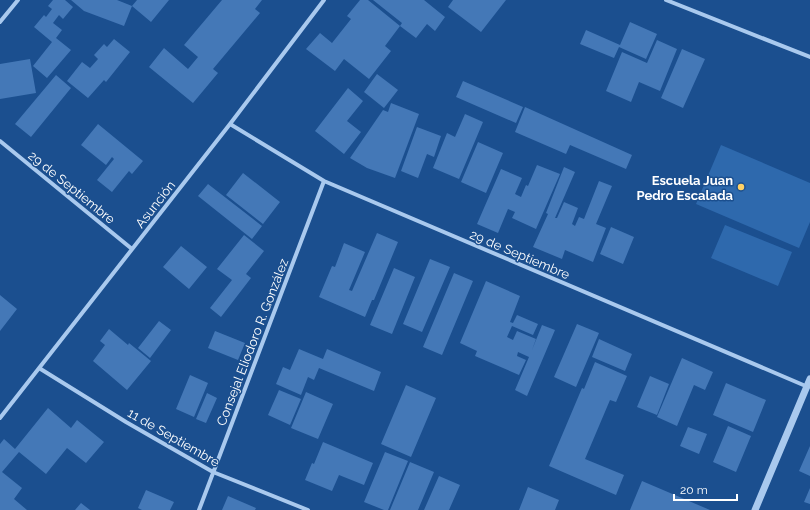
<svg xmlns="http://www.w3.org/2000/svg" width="810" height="510" font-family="Raleway,sans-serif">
<rect width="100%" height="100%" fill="#1b4f8f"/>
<!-- green -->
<path fill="#2e69ad" d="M721,145L810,183V222L799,248L696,204Z
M725,225L792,252L778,286L711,258Z"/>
<!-- building -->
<path fill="#4478b7" d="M53,0H65L73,7L63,19L59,15L53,23L62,30L56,38L71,50L47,78L33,66L52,42L34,27L44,15L46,17L52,9L48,6Z
M71,0H117L132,6L137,0H169L151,22L132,6L124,26L84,11Z
M222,0H262L255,9L260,13L213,69L218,73L193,103L149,67L164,48L188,69L198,57L184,45Z
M360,0H368L400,26L385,46L391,51L369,79L344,59L335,71L306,49L320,33L332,43L351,19L347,16Z
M373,0H424L445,17L435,31L427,24L416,38L400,26L402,23Z
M453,0H506L481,32L448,7Z
M630,22L657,34L646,59L619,47L614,58L580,44L586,30L620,45Z
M114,39L130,52L106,82L104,80L88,98L67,81L82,62L90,68L98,59L94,55L104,44L107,47Z
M657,40L677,49L660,91L639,82L631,102L606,91L622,52L647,63Z
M682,49L705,59L683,108L661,98Z
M30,59L36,93L0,99V64Z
M377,74L398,90L384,108L364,92Z
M56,75L71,88L31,137L15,124Z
M463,81L523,107L516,123L456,97Z
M348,88L363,101L347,121L361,132L344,154L315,131Z
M391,103L419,114L395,178L367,168L350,158L383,110L388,112Z
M525,107L632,155L626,169L570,145L566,154L515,132Z
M465,114L483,122L459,179L433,168L447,133L455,137Z
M98,124L143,161L132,174L129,171L112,192L97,180L114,159L112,157L106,165L81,145Z
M417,127L441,136L434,157L427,154L418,178L401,171Z
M478,142L503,153L486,193L461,182Z
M537,165L560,174L536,229L512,218L515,212L508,209L498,233L477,224L501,169L522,178L515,194L521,197L526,185L528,186Z
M564,167L575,172L555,218H557L564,202L578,208L572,224L575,226L579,217L584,219L599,181L612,186L596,224L606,228L593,262L565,250L562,259L533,247L548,214L546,213Z
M243,173L280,202L263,224L226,195Z
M208,184L262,226L252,239L198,196Z
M611,227L634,237L623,264L600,254Z
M377,233L398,242L374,300H372L365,317L319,297L332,266L335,267L344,243L365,252L349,290L352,291Z
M244,235L264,251L246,274L251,278L221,317L210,308L232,280L217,269Z
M181,246L207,267L189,289L163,267Z
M430,259L450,267L422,332L403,324Z
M394,268L415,277L392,334L370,325Z
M454,273L473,281L442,355L423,347Z
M486,281L520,296L510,322L513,323L517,315L538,324L533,335L512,326L507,337L513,340L517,331L536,339L532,350L542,325L555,330L527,396L515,390L529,357L518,352L517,356L526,360L519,375L475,356L477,351L460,343Z
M0,295L17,309L0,331Z
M159,321L171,330L150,358L138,348Z
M577,324L599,333L576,387L554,377Z
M109,329L128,345L129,343L151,361L127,390L93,361L105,345L100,341Z
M215,331L245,343L238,360L208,348Z
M599,339L632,354L625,371L592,357Z
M299,349L323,359L327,349L381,372L374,391L319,368L314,380L308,377L301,395L276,384L283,367L290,370Z
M682,358L713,372L705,390L694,385L677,426L657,417Z
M595,362L627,376L616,402L610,400L585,459L624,475L616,495L549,466L582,388L584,389Z
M190,375L208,383L194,417L176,409Z
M650,376L669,384L657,415L637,407Z
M726,383L766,400L753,432L713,415Z
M406,385L436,398L411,457L381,444Z
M279,390L301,399L290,425L268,415Z
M306,392L333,404L318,439L291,428Z
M207,393L217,398L206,423L196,419Z
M48,408L71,428L77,420L104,442L86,463L67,448L46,474L19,452L2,472L22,488L14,499L27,510H0V444L4,439L15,449Z
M728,426L751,436L736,472L713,462Z
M688,427L707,434L699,454L680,446Z
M323,442L373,463L364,485L339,475L332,491L305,480L312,463L314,464Z
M810,446V476L799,471Z
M385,452L408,461L388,510H384L364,502Z
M410,462L434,472L418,510H390Z
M439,476L460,485L449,510H424Z
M642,481L710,510H630Z
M528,487L559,500L555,510H519Z
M810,488V504L804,502Z
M146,490L174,502L170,510H142L138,508Z
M228,496L256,508L255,510H222Z
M81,503L90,510H75Z"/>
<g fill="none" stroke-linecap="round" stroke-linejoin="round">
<!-- minor -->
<path stroke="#a9c9ee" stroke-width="4" d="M666,0L810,57
M0,22L18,0
M230,124L324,181L808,387
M0,141L132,249
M39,368L126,422L213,472L308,510
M0,418L230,124L324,0
M199,510L324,181"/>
<!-- tertiary -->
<path stroke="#a9c9ee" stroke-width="7" d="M755,510L810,379"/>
</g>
<!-- markers -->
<circle fill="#ffd166" stroke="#1b4f8f" stroke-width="1.5" cx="741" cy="187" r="4"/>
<g text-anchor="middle" stroke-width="3" stroke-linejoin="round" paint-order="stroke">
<!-- poi labels -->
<g font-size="13" font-weight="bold" fill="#fff" stroke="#1b4f8f" text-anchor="end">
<text x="733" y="185">Escuela Juan<tspan x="733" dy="15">Pedro Escalada</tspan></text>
</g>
<!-- street labels -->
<g font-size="13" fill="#fff" stroke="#1b4f8f">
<text transform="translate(72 187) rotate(39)" y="5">29 de Septiembre</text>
<text transform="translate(155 204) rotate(-52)" y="5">Asunción</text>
<text transform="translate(520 254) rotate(23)" y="5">29 de Septiembre</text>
<text transform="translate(252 342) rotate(-69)" y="5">Consejal Eliodoro R. González</text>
<text transform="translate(174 437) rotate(30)" y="5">11 de Septiembre</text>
</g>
</g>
<!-- scale -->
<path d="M674 494v6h63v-6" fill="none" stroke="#ffffff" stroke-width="2"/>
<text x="680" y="494" font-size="12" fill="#ffffff" stroke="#1b4f8f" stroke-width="3" paint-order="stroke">20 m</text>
</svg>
